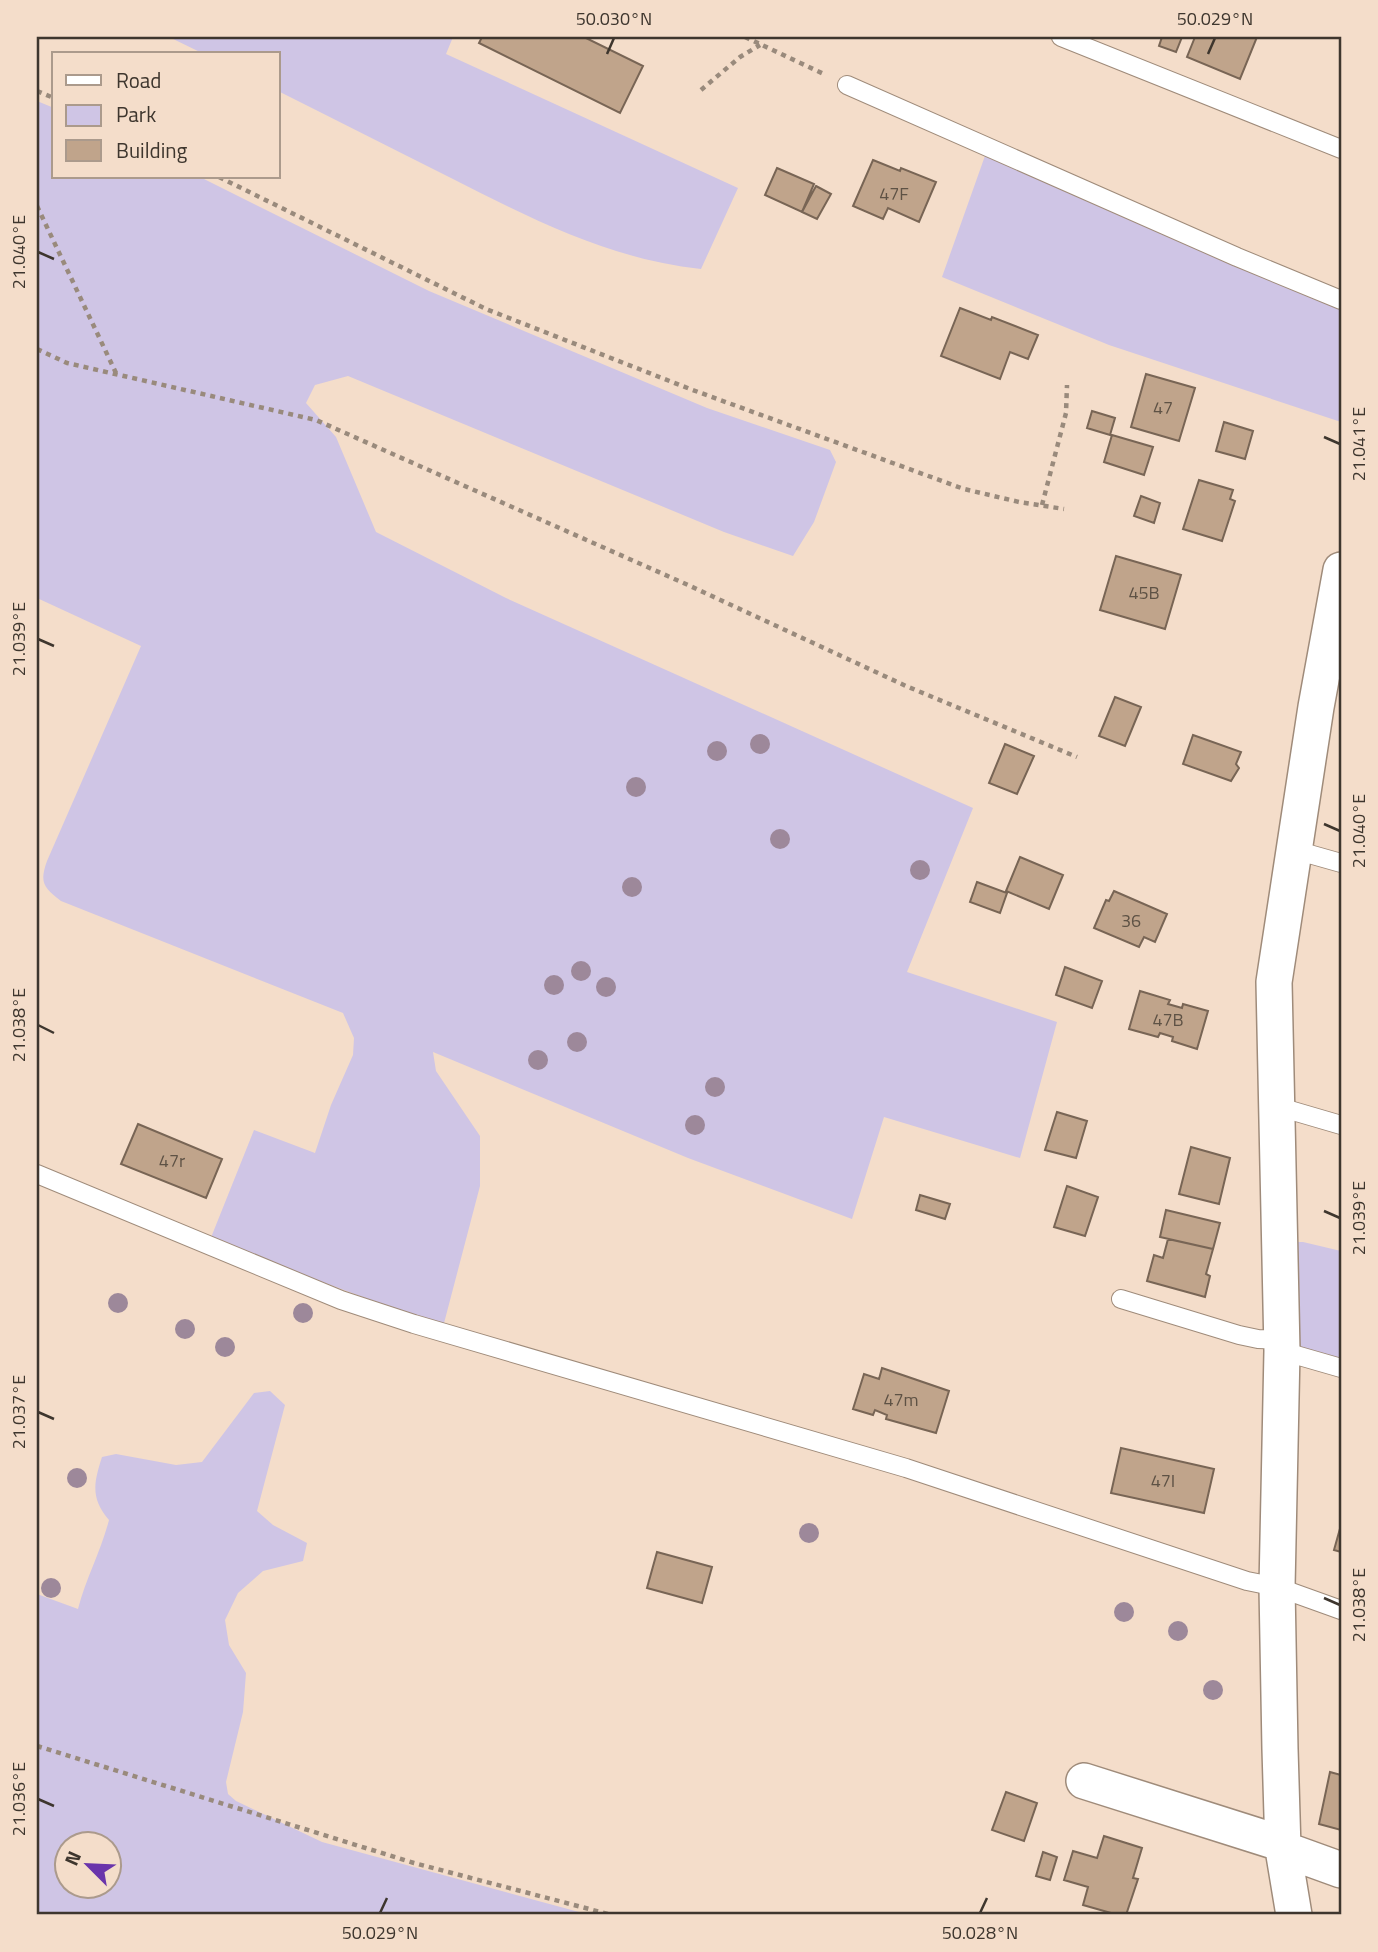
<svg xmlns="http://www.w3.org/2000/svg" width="1378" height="1952" font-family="'Titillium Web',sans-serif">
<rect width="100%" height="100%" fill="#f4ddca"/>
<!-- green -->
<path fill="#cfc5e5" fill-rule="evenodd" d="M169,37H453L446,54L738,188L701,269C609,259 532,219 451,178C393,149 336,120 278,91V54H204Z
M37,101L54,108V177H200L429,291L707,408L830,450L836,462L814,522L793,556L724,532L348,376L315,385L306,403L336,437L376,532L506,598L973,808L907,972L1057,1022L1020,1158L884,1117L852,1219L688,1158L433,1052L436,1071L480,1136V1186L443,1327L210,1240L254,1130L315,1153L331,1105L353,1055L354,1038L343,1013L61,901C44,888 39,883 47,861L141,646L37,598Z
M986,153L1341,310V422L1109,345L942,277Z
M1289,1242H1303L1341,1251V1361L1298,1347Z
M270,1391L285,1405L257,1511L273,1525L307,1543L303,1561L263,1571L238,1593L225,1620L229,1645L246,1673L243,1712L226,1782L228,1794L236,1801L322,1842L590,1915H37V1594L78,1609C86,1578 101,1551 109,1520C90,1498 94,1482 102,1457L116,1454L176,1465L202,1462L254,1393ZM66,1843H108V1885H66Z"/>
<!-- building -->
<path fill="#c0a48b" stroke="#786555" stroke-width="2" d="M482,37H584L643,66L620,113L479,43Z
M1162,37H1182L1176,52L1159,46Z
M1195,37L1203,38L1257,37L1240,79L1187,57Z
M873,160L900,171L901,168L936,182L919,222L888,208L883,219L853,206Z
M777,168L814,184L802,212L765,195Z
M816,186L831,194L817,219L802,212Z
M960,308L991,320L992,317L1038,335L1028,359L1010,352L1000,379L941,356Z
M1146,374L1195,388L1179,441L1131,427Z
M1092,411L1115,418L1110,435L1087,428Z
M1224,422L1253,431L1245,459L1216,451Z
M1112,435L1153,447L1144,475L1104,462Z
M1199,480L1233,490L1230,499L1235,501L1222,541L1183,529Z
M1141,496L1160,503L1154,523L1134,516Z
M1116,556L1181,575L1165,629L1100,610Z
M1115,697L1141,707L1125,746L1099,736Z
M1193,735L1241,752L1236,764L1239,768L1231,781L1183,764Z
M1005,744L1034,756L1017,794L989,783Z
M1020,857L1063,875L1049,909L1006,891Z
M977,882L1007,893L1000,913L970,902Z
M1114,891L1167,914L1155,942L1144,937L1139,947L1094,928L1106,900L1109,901Z
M1065,967L1102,981L1092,1008L1056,995Z
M1140,991L1170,1000L1168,1004L1182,1008L1183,1004L1208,1011L1197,1049L1172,1041L1173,1037L1160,1033L1158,1037L1129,1029Z
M1057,1112L1087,1121L1076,1158L1045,1150Z
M138,1124L222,1159L206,1198L121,1164Z
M1191,1147L1230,1158L1219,1204L1179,1194Z
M1067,1186L1098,1197L1085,1236L1054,1227Z
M920,1195L950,1204L945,1219L916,1210Z
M1166,1210L1220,1223L1213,1249L1160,1237Z
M1168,1239L1213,1249L1206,1274L1210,1276L1205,1297L1147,1281L1154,1255L1163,1258Z
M882,1368L949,1391L936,1433L886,1419L887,1415L875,1410L873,1415L853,1409L864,1374L879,1379Z
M1121,1448L1214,1469L1204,1513L1111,1493Z
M1341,1525V1552L1334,1550Z
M657,1552L712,1567L702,1603L647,1588Z
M1330,1772L1341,1775V1830L1319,1824Z
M1006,1792L1037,1803L1024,1841L992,1830Z
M1104,1836L1142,1848L1133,1878L1138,1879L1126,1915H1118L1083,1905L1088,1887L1064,1880L1073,1851L1097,1858Z
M1043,1852L1057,1857L1050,1880L1036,1876Z"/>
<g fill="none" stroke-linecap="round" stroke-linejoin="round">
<defs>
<path id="service" d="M1061,37L1341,149
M847,85L1237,257L1341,300
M1295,850L1341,863
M1276,1106L1341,1125
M37,1174L341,1300L414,1324L906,1468L1247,1581L1277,1587L1341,1610
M1121,1299L1239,1335L1258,1339L1281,1340
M1282,1351L1341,1368"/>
<path id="minor" d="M1084,1781L1283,1844
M1283,1849L1341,1870
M1294,1915L1283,1849L1280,1749L1277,1587L1282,1351L1274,982L1316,707L1341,570"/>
</defs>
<!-- service casing -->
<use href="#service" stroke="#9f8b7a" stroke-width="20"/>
<!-- minor casing -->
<use href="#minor" stroke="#9f8b7a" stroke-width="38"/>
<!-- path -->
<path stroke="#998a7c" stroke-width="4.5" stroke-dasharray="5 5" stroke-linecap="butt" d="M745,37L826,75
M701,90L740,57L760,45
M37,91L54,98
M219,177L486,309L690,389L964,489L1019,502L1064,509
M37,206L116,373
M37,349L67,363L316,420L688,585L906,686L1077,757
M1042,505L1066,413L1067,385
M37,1746L414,1863L612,1915"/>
<!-- service -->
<use href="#service" stroke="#fff" stroke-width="18"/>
<!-- minor -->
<use href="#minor" stroke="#fff" stroke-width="35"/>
</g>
<!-- trees -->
<g fill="#9d889a">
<circle cx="760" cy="744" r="10"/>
<circle cx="717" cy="751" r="10"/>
<circle cx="636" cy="787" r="10"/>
<circle cx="780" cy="839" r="10"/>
<circle cx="920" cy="870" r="10"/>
<circle cx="632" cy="887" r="10"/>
<circle cx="581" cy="971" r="10"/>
<circle cx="554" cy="985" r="10"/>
<circle cx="606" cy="987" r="10"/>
<circle cx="577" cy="1042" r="10"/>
<circle cx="538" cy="1060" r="10"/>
<circle cx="715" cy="1087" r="10"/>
<circle cx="695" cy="1125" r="10"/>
<circle cx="118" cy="1303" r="10"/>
<circle cx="303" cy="1313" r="10"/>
<circle cx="185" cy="1329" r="10"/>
<circle cx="225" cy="1347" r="10"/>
<circle cx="77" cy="1478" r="10"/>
<circle cx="809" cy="1533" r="10"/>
<circle cx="51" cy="1588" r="10"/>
<circle cx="1124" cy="1612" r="10"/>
<circle cx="1178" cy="1631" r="10"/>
<circle cx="1213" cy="1690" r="10"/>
</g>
<!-- ticks -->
<path fill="none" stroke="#3e362e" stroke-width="2.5" d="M607,54L614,38M1208,54L1215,38M38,252L54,259M1324,437L1340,444M38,639L54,646M1324,824L1340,831M38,1025L54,1033M1324,1211L1340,1218M38,1412L54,1419M1324,1598L1340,1605M38,1799L54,1806M380,1913L387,1898M980,1913L987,1898"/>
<g text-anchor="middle" stroke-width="5" stroke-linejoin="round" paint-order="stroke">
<!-- number labels -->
<g font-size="18" fill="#5e5245">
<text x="894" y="200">47F</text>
<text x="1163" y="414">47</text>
<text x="1144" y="599">45B</text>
<text x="1131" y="927">36</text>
<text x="1168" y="1026">47B</text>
<text x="172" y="1167">47r</text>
<text x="901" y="1406">47m</text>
<text x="1163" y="1487">47I</text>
</g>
</g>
<!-- border -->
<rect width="1378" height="1952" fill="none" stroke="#f4ddca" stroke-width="77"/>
<!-- legend -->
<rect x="52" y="52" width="228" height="126" fill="#f4ddca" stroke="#ab9a8c" stroke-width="2"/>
<rect x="66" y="75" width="35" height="10" fill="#ffffff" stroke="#ab9a8c" stroke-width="2"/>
<text x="116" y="88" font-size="21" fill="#3e362e">Road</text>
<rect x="66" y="105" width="35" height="21" fill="#cfc5e5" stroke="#ab9a8c" stroke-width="2"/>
<text x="116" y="122" font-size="21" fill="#3e362e">Park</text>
<rect x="66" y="140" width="35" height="21" fill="#c0a48b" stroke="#ab9a8c" stroke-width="2"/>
<text x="116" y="158" font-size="21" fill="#3e362e">Building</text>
<!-- north arrow -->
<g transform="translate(88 1865) rotate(294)"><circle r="33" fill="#f4ddca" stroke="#ab9a8c" stroke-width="2"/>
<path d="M0-5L12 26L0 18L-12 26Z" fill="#6a34ab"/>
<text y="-10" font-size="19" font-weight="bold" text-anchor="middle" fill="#3e362e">N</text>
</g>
<rect x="38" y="38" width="1302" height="1875" fill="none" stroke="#3e362e" stroke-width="2.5"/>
<g font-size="18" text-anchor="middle" fill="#3e362e">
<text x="614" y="25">50.030°N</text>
<text x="1215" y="25">50.029°N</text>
<text transform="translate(19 252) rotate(-90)" y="6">21.040°E</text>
<text transform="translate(1359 444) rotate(-90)" y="6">21.041°E</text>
<text transform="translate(19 639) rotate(-90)" y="6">21.039°E</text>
<text transform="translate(1359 831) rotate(-90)" y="6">21.040°E</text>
<text transform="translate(19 1025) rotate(-90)" y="6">21.038°E</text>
<text transform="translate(1359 1218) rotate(-90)" y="6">21.039°E</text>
<text transform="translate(19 1412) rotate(-90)" y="6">21.037°E</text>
<text transform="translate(1359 1605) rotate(-90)" y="6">21.038°E</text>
<text transform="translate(19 1799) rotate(-90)" y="6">21.036°E</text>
<text x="380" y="1939">50.029°N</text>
<text x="980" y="1939">50.028°N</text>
</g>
</svg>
